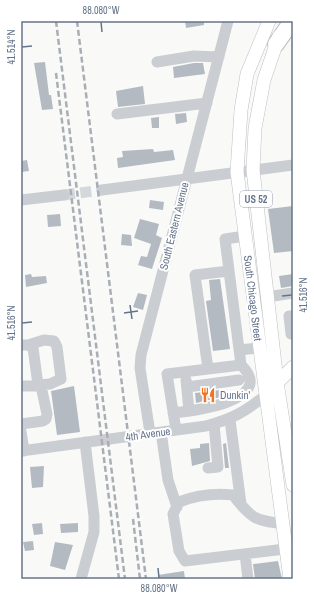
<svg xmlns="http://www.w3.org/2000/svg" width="314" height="600" font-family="'Archivo Narrow',sans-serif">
<rect width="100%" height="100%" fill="#f9faf7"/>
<!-- building -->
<path fill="#b4bac2" d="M185,21H204V25L186,28Z
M45,62L49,95H51L53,109L42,110L34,63Z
M194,63H203L205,74L174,78L173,67Z
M143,86L145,104L118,107L116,91Z
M186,113L187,122L176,124L175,114Z
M159,117V128H152L151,118Z
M153,149L154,152L173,150L175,160L118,168L117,158L123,157L122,151Z
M27,160L29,171L21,172V161Z
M150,200L164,202L163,210L149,208Z
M293,206V251L274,253L268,209Z
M60,214L61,226L48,227L47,215Z
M140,219L159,224L156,235L162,238L152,269L138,265L141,256L147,257L151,244L134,238Z
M122,234L131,235L132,246L121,245Z
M31,274L32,277L46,276L47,283L26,287L25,275Z
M293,274V286L281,288L279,276Z
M220,279L230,349L213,351L206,301L211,300L209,280Z
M138,293L147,295L143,310L133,307Z
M74,386L80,432L57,435L51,391Z
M220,390L221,397L196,403L195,393Z
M209,443L210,461L192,466L190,449L200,448V444Z
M226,443L229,468H225L223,444Z
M44,466L43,487L32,488L30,467Z
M42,523L43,534L34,535L32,524Z
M78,523V532L61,533L60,524Z
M33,541L34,550L25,551L23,542Z
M55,542L73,545L65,570L50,566Z
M278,561L282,579H255L253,564Z
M184,571L185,579H158V575Z"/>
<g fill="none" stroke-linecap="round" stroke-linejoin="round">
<!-- minor-tunnel -->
<path stroke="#d4d8dc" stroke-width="11" stroke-dasharray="11 5.5" stroke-linecap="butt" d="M64,195L102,190"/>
<defs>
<path id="major" d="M269,21L247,74L241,110L237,172L290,579
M279,36L264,80L255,128L253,170L277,382L293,485
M274,386L293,367"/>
<path id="highway" d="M276,44L292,21"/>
</defs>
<!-- major casing -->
<use href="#major" stroke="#bdc0c5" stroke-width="14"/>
<!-- highway casing -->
<use href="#highway" stroke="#bcbfc3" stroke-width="18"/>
<!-- minor -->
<path stroke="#cacdd1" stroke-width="11" d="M157,62L194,56L219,57
M117,114L207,103
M102,190L293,165
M21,200L64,195
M267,297L293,293
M293,316H289L291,334L293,333
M21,345H28L33,348L38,385L50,384L61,379L57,347L54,341L44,340L28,345
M239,350L259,348
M208,369L195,275L229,271
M186,380L189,411
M21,386H41L47,414L46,419L43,421L21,424
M187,387L239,380
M173,413C192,411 278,401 241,365
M230,420L241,504
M176,430L167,374L241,365L225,239L245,236
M21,431L24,451
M161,432L168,480L177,507
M150,433L140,368L141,355L228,21
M21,451L206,426C232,419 245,412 266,395
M208,468L218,467L214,424
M283,524C254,520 252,519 233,495C214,493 197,495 179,502L173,514L179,551L185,561L293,548
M245,554L248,579
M81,579L94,532V516L85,442"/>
<!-- major -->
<use href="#major" stroke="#fff" stroke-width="13"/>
<!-- highway -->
<use href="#highway" stroke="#fff" stroke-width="16"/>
<!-- rail -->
<path stroke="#a9aeb6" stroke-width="2.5" stroke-dasharray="6 3" stroke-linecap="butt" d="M56,21L125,579
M77,21L146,579
M56,73L119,579
M133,519L140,579"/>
</g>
<!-- ticks -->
<path fill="none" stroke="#66748b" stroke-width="1.5" d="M101,22L102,32M22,47L32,46M282,296L292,295M130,305L132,319M124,313L138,311M22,323L32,322M158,568L159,578"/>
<!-- icons -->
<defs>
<symbol id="restaurant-bare" viewBox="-9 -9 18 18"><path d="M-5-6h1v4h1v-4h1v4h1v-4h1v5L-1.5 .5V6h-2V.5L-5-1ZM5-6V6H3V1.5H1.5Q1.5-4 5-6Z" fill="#f07421" stroke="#fff" stroke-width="2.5" paint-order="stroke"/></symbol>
</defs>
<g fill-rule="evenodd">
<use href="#restaurant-bare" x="197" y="384" width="22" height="22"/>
</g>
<g text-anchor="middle" stroke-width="4" stroke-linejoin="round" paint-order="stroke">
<!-- shield labels -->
<rect fill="#fff" stroke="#949eae" stroke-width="1" x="240" y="191" width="32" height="16" rx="3"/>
<g font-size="10" font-weight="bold" fill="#66748b">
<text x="256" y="203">US 52</text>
</g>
<!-- street labels -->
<g font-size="11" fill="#66748b" stroke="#fff">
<text transform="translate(174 226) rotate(-76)" y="4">South Eastern Avenue</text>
<text transform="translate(253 298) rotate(83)" y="4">South Chicago Street</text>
<text transform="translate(148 434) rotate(-8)" y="4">4th Avenue</text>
</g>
<!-- poi labels -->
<g font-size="11" fill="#66748b" stroke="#fff" text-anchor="start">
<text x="220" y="399">Dunkin'</text>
</g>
</g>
<!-- border -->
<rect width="314" height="600" fill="none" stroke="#ffffff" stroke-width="44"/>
<rect x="22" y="22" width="270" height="556" fill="none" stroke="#66748b" stroke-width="1.5"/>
<g font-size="10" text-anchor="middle" fill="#66748b">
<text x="101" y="14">88.080°W</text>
<text transform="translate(11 47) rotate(-90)" y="4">41.514°N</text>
<text transform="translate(303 295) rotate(-90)" y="4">41.516°N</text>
<text transform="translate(11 323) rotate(-90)" y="4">41.516°N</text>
<text x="159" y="592">88.080°W</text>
</g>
</svg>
